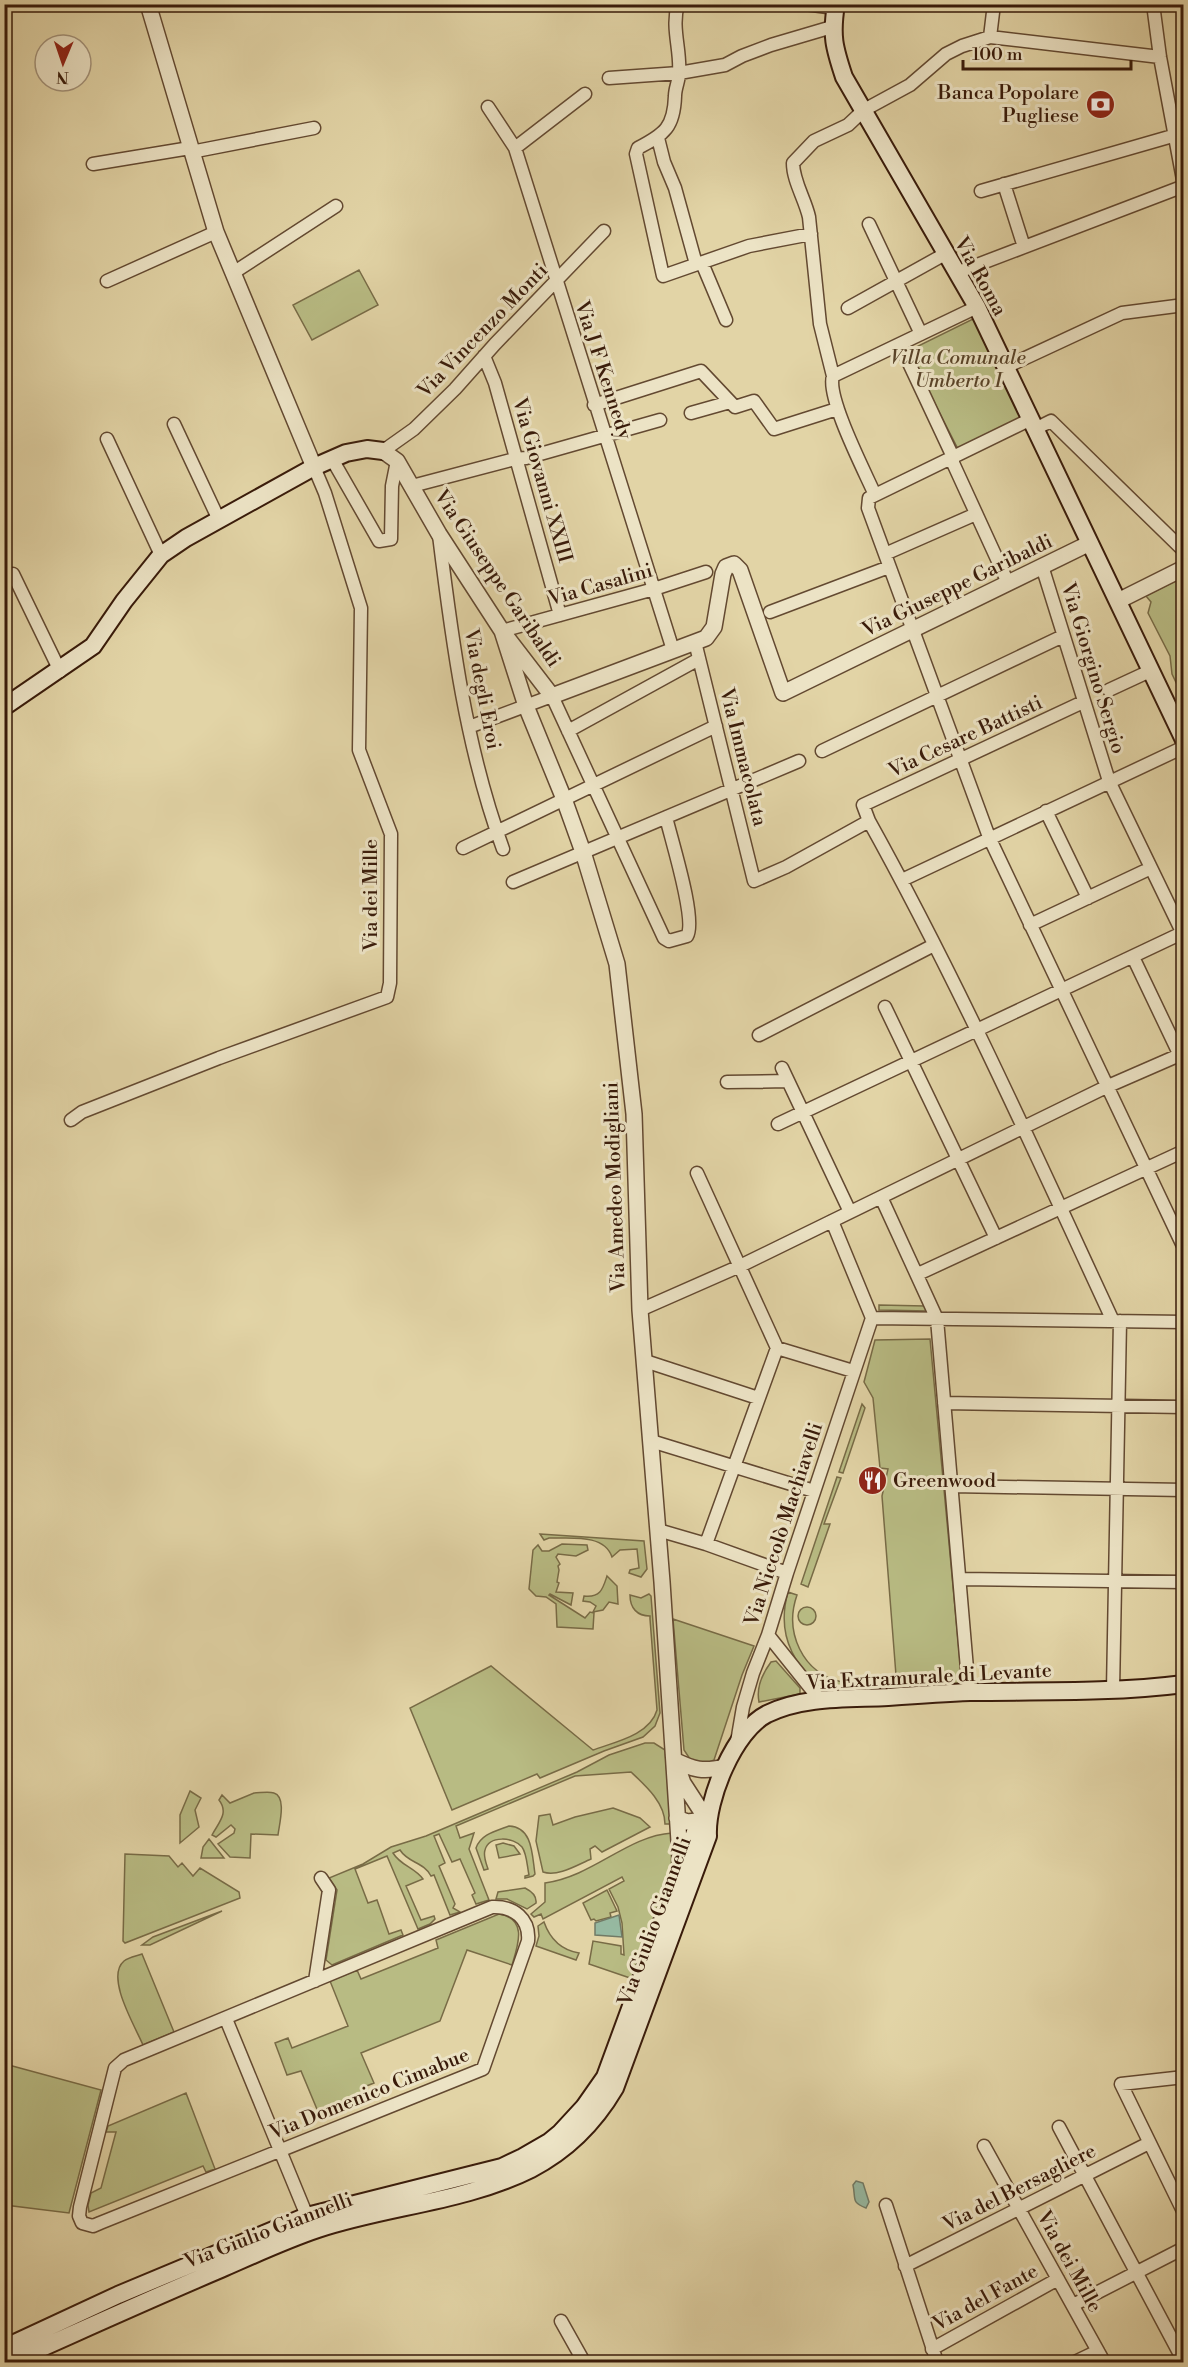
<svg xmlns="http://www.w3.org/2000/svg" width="1188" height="2367" font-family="'Libre Bodoni',serif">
<rect width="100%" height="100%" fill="#e2d4a6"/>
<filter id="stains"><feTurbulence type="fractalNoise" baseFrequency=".00333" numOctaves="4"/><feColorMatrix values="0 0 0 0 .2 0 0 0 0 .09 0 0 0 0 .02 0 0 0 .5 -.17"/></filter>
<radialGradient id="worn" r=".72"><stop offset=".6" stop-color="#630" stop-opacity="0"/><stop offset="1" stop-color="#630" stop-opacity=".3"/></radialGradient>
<!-- green -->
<path fill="#b8bb83" stroke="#786b46" stroke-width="1.5" d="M359,270L378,305L312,340L293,305Z
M975,318L1022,417L958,449L908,351Z
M1183,577L1184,664L1181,665L1183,672V697L1172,674L1170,656L1148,613L1151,602L1146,596Z
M879,1305L925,1306L929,1311L879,1310Z
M930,1339L962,1683L897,1688L882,1496L888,1469L880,1468L873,1398L864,1382L875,1340Z
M862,1404L865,1408L843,1473L839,1472Z
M837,1477L841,1478L824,1524H830L808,1587L801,1584Z
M540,1534L644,1541L647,1569L641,1577L629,1573L630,1570L639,1568L637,1549L620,1550L612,1557C604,1533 569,1539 549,1538L544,1540Z
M562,1544L587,1545L588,1550L576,1556L558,1554L556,1557L560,1564L558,1566L559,1570L557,1582L559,1583L556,1592L573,1593L571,1605L550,1594L549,1595L585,1618L590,1612L594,1613L593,1629L557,1627L556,1604L546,1597L536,1596L529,1589L533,1550L538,1545L542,1551H549Z
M607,1576L617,1586L618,1604L609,1602L603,1610L593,1612L596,1606L590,1602L583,1601L584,1596C601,1598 603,1588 607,1576Z
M788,1592L797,1595C784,1632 802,1673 842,1682C857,1685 874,1682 889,1680V1690C873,1690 853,1694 837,1689C794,1677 776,1634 788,1592Z
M649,1594L651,1596L660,1713L655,1726L643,1737L604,1751L540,1778L537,1774L452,1810L410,1708L491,1666L593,1750C615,1742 650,1735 657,1710L650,1619V1616C637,1616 630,1608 630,1595L641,1598Z
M798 1616a9 9 0 1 1 18 0a9 9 0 1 1-18 0Z
M673,1619L754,1646L742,1675L714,1760C706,1765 699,1762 690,1759L684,1750Z
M776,1661L800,1688V1694L759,1702C756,1687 762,1674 771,1662Z
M645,1743H654L665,1750L671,1824H665C665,1803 646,1786 631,1772L575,1776L456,1826L460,1838L474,1833L469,1849L489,1900L476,1904L472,1895L475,1893L460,1859L452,1862L439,1834L434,1836L445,1863L439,1866L455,1904L453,1908L460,1912L450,1915L434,1875L431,1876C424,1862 408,1863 400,1850L393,1853C401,1866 414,1867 423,1879L406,1886L421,1920L434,1916L435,1919L430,1924L418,1929L387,1856L355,1869L368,1903L377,1900L389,1934L401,1930L403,1935L332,1965L326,1960L337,1890L329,1878L363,1864L391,1847L426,1836L485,1811L577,1772L609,1755Z
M190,1791L201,1798L195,1810L199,1827L180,1843V1815Z
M254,1793C260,1793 268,1791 274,1793C287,1797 279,1825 278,1835L251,1834L250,1858L230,1857L218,1844L234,1833L235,1829L231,1825L216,1837L212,1835C219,1822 229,1813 219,1800L222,1795L230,1803Z
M613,1808L640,1818L650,1827L602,1852L595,1846L590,1849L591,1859C577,1865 558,1877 543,1872L536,1841L539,1816L550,1814L553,1825L575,1817Z
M509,1826C533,1827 532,1855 535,1874L533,1876L525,1878V1876L529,1875C527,1866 527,1854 522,1847C514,1837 489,1835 485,1850C483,1856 486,1863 488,1869L484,1870L476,1848C481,1834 496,1831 509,1826Z
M672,1833L671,1878L633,1979L589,1964L593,1941L621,1946V1954L624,1955L622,1923L618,1907L609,1889L624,1881L622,1877L543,1919L541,1914L534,1917L531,1914L545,1902V1883C594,1876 627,1836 672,1833Z
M209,1839L224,1858H201L203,1847Z
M503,1843L514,1846L520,1854L499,1858L496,1845Z
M125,1854L169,1856L178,1867L182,1863L193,1876L200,1868L239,1892L240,1898L125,1943L123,1941Z
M525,1888C531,1891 537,1895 536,1903L527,1909L507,1899H496L498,1892Z
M607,1890L617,1911L610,1913L611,1917L596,1921L594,1919L591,1920L583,1903Z
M222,1911L150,1945H142L153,1937Z
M499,1914C528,1919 518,1945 512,1965L467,1950L440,2021L361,2053L374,2083L364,2087L367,2095L319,2114L301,2071L287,2075L275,2043L288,2038L292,2048L348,2026L330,1981L357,1970L361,1979L438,1948L436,1940Z
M544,1922C550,1939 561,1950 579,1953L576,1960L536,1946L539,1936L538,1926Z
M142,1954L174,2032L143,2045C135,2026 105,1977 124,1961C129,1957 137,1956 142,1954Z
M5,2064L101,2090L69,2213L5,2205Z
M186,2093L215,2169L206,2172L203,2166L89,2212L88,2205L91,2193L101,2188L116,2132H106L108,2126Z"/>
<!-- water -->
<path fill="#96b9a1" stroke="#717a65" stroke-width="1.5" d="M619,1915L622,1937L595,1935V1923Z
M856,2181L863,2183L869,2202L866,2208C851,2202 856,2200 853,2185Z"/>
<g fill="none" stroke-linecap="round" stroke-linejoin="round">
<defs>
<path id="minor" d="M678,4C671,28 681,50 679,73C679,81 675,88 675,96C674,127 665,134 638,148L636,154L663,276L749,246L811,234
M805,4L835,8
M1153,4L1160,57L1184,185
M990,37L994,4
M609,78L679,73L725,65L742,56L771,45L832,27
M488,107L515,148L673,650
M658,138L664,162L675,188L696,264
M515,148L585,94
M191,152L314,128
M93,164L190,148
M1004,184L1024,247
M981,191L1176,135
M869,224L921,334
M702,263L726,320
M233,273L336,206
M956,273L1184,186
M107,281L216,232
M848,308L945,254
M900,344L953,457V463L1008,583
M484,356L495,383L560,615
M1006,367L1122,313L1184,305
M833,376L977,307
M594,405L701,371L735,407L754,401L774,429L837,409
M691,413L730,402
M1031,419L869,498L868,508L989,837L1184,1248
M174,424L219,520
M1035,429L1051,421L1184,551
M107,439L161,555
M383,451L414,429L455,389L495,344L604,231
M332,459L379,541L391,539L392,486L397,461
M412,486L515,459L526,458L660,420
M875,495C865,472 826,397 833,376L820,324L809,217C805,199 793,181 793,163L814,141L848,125L864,110L910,85L946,54L962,46L990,37L1160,57
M439,535C452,641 466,748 503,849
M885,554L976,514
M1042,566L1109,781L1184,936
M13,574L60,671
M770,612L889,567
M502,631L654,589L706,572
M695,642L754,881L786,867L869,821L863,805L1083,702
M1109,690L1150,671
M469,727L552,696L664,938L669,941L687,936C697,920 671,839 666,817
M568,731L699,659
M822,751L1063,636
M1046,811L1088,898
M869,821C959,983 1035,1153 1113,1321
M463,848L716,726
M902,880L1184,747
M513,882L799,761
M1030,925L1151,868
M1133,957L1184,1064
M885,1007L996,1238
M759,1035L934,945
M782,1068L850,1212
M727,1082L788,1081
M71,1120L82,1112L219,1058L387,997L390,983L391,834L359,750L361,608L325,493L314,467
M778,1124L1182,933
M697,1173L777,1348L706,1544
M881,1197L937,1319L969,1692
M832,1221L872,1318
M918,1274L1184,1151
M640,1310L740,1266L1106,1087L1184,1053
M872,1318L1184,1322
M777,1348L853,1371
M645,1361L758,1398
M944,1403L1184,1407
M651,1441L814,1491
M952,1486L1184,1490
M658,1530L706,1544L787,1573
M961,1579L1184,1582
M768,1635L820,1700
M1113,1690L1120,1321
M737,1742L743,1707L753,1673L768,1635L787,1573L872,1318
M492,1907C514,1906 530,1919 528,1941L483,2069L100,2223L93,2226L82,2223L79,2216L80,2207L115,2068L124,2060Z
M315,1981L329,1890L321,1878
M226,2019L307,2216
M1184,2077L1121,2084L1184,2213
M1059,2127L1184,2362
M984,2146L1104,2362
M886,2205L937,2362
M905,2266L1149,2143
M1073,2305L1184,2248
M561,2321L584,2362
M932,2349L1058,2279
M1075,2362L1098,2351"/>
<path id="tertiary" d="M148,4L216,232L314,467
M383,451L397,461L439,534L502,631L552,696L706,638L714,627L723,574L726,567L734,564L740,570L783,693L1090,543
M1118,601L1184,568
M502,631L526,706L564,799L583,852L617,964L634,1114L640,1310L662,1582L681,1872
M674,1760C694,1770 703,1772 725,1767
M677,1818L687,1822L707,1820L683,1783L678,1769"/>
<path id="secondary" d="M836,4C831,36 834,47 844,77L977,307L1184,740
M4,707L93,646L124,601L161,555L186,538L314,467L346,453L367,449L383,451
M4,2348L118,2295L307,2216L474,2174L502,2167L523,2157L549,2142L560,2133L584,2107L605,2077L695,1832L707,1820
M10,2362C80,2331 150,2299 221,2269C253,2255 285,2240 318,2229C387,2206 465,2202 531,2169C566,2151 595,2122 615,2088L708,1836C706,1800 734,1731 767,1714C804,1696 848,1699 888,1697C915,1695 942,1693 970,1692C1041,1691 1113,1693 1184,1684"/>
</defs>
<!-- minor casing -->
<use href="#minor" stroke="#634931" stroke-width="15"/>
<!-- tertiary casing -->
<use href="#tertiary" stroke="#634931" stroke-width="18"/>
<!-- secondary casing -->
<use href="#secondary" stroke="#391b0a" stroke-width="20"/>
<!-- minor -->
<use href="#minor" stroke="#ece3c5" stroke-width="12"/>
<!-- tertiary -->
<use href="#tertiary" stroke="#ece3c5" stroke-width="15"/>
<!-- secondary -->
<use href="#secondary" stroke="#ece3c5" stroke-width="16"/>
</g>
<!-- icons -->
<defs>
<symbol id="bank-disc" viewBox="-11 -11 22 22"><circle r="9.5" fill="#8f2418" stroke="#ece3c5"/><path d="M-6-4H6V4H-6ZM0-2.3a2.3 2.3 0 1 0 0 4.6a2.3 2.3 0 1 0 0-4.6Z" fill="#fff"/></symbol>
<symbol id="restaurant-disc" viewBox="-11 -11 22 22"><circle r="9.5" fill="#8f2418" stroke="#ece3c5"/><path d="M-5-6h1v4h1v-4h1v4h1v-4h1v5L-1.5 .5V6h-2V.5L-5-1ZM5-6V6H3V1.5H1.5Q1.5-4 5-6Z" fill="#fff"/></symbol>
</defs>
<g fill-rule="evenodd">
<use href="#bank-disc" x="1084" y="88" width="33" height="33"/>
<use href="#restaurant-disc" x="856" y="1464" width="33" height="33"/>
</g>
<g text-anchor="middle" stroke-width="6" stroke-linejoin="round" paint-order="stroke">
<!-- poi labels -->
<g font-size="20" fill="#391b0a" stroke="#ece3c5" text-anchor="end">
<text x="1079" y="99">Banca Popolare<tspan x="1079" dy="23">Pugliese</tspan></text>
<text x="893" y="1487" text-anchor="start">Greenwood</text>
</g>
<!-- street labels -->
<g font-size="20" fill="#391b0a" stroke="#ece3c5">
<text transform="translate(981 276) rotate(61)" y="7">Via Roma</text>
<text transform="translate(482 330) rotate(-46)" y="7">Via Vincenzo Monti</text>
<text transform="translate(604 370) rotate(72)" y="7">Via J F Kennedy</text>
<text transform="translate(543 480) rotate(74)" y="7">Via Giovanni XXIII</text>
<text transform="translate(498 578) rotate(56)" y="7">Via Giuseppe Garibaldi</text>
<text transform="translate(600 584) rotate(-16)" y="7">Via Casalini</text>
<text transform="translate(957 585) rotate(-26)" y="7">Via Giuseppe Garibaldi</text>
<text transform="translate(1094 668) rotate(73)" y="7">Via Giorgino Sergio</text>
<text transform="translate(483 689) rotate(79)" y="7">Via degli Eroi</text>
<text transform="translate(965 736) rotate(-25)" y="7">Via Cesare Battisti</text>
<text transform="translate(744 757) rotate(76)" y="7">Via Immacolata</text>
<text transform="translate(370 895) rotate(-90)" y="7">Via dei Mille</text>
<text transform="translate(614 1187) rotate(-92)" y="7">Via Amedeo Modigliani</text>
<text transform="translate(783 1524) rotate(-72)" y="7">Via Niccolò Machiavelli</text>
<text transform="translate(929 1676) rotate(-3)" y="7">Via Extramurale di Levante</text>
<text transform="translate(654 1921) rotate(-70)" y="7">Via Giulio Giannelli</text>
<text transform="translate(369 2093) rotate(-22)" y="7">Via Domenico Cimabue</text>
<text transform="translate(1019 2187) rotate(-27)" y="7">Via del Bersagliere</text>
<text transform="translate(268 2230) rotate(-21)" y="7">Via Giulio Giannelli</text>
<text transform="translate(1070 2261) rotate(61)" y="7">Via dei Mille</text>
<text transform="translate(985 2297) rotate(-29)" y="7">Via del Fante</text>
</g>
<!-- park labels -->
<g font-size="20" font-style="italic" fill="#594328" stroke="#ece3c5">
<text x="958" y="364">Villa Comunale<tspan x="958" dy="23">Umberto I</tspan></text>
</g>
</g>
<!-- margin -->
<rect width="1188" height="2367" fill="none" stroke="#e2d4a6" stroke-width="24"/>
<rect x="6" y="6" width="1176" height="2355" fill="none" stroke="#391b0a" stroke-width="3"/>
<rect x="12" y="12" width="1164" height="2343" fill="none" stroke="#391b0a" stroke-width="1.5"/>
<!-- north arrow -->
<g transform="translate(63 63) rotate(182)"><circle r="28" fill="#ece3c5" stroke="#a4937a" stroke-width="1.5"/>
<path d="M0-4.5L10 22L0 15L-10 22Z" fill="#8f2418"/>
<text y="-9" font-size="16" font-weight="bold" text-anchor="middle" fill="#391b0a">N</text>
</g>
<!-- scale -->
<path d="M963 60v9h168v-9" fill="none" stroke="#391b0a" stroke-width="3"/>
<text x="972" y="60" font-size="18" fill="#391b0a" stroke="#ece3c5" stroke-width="4.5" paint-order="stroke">100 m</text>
<rect width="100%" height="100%" filter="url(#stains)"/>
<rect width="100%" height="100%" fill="url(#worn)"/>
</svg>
